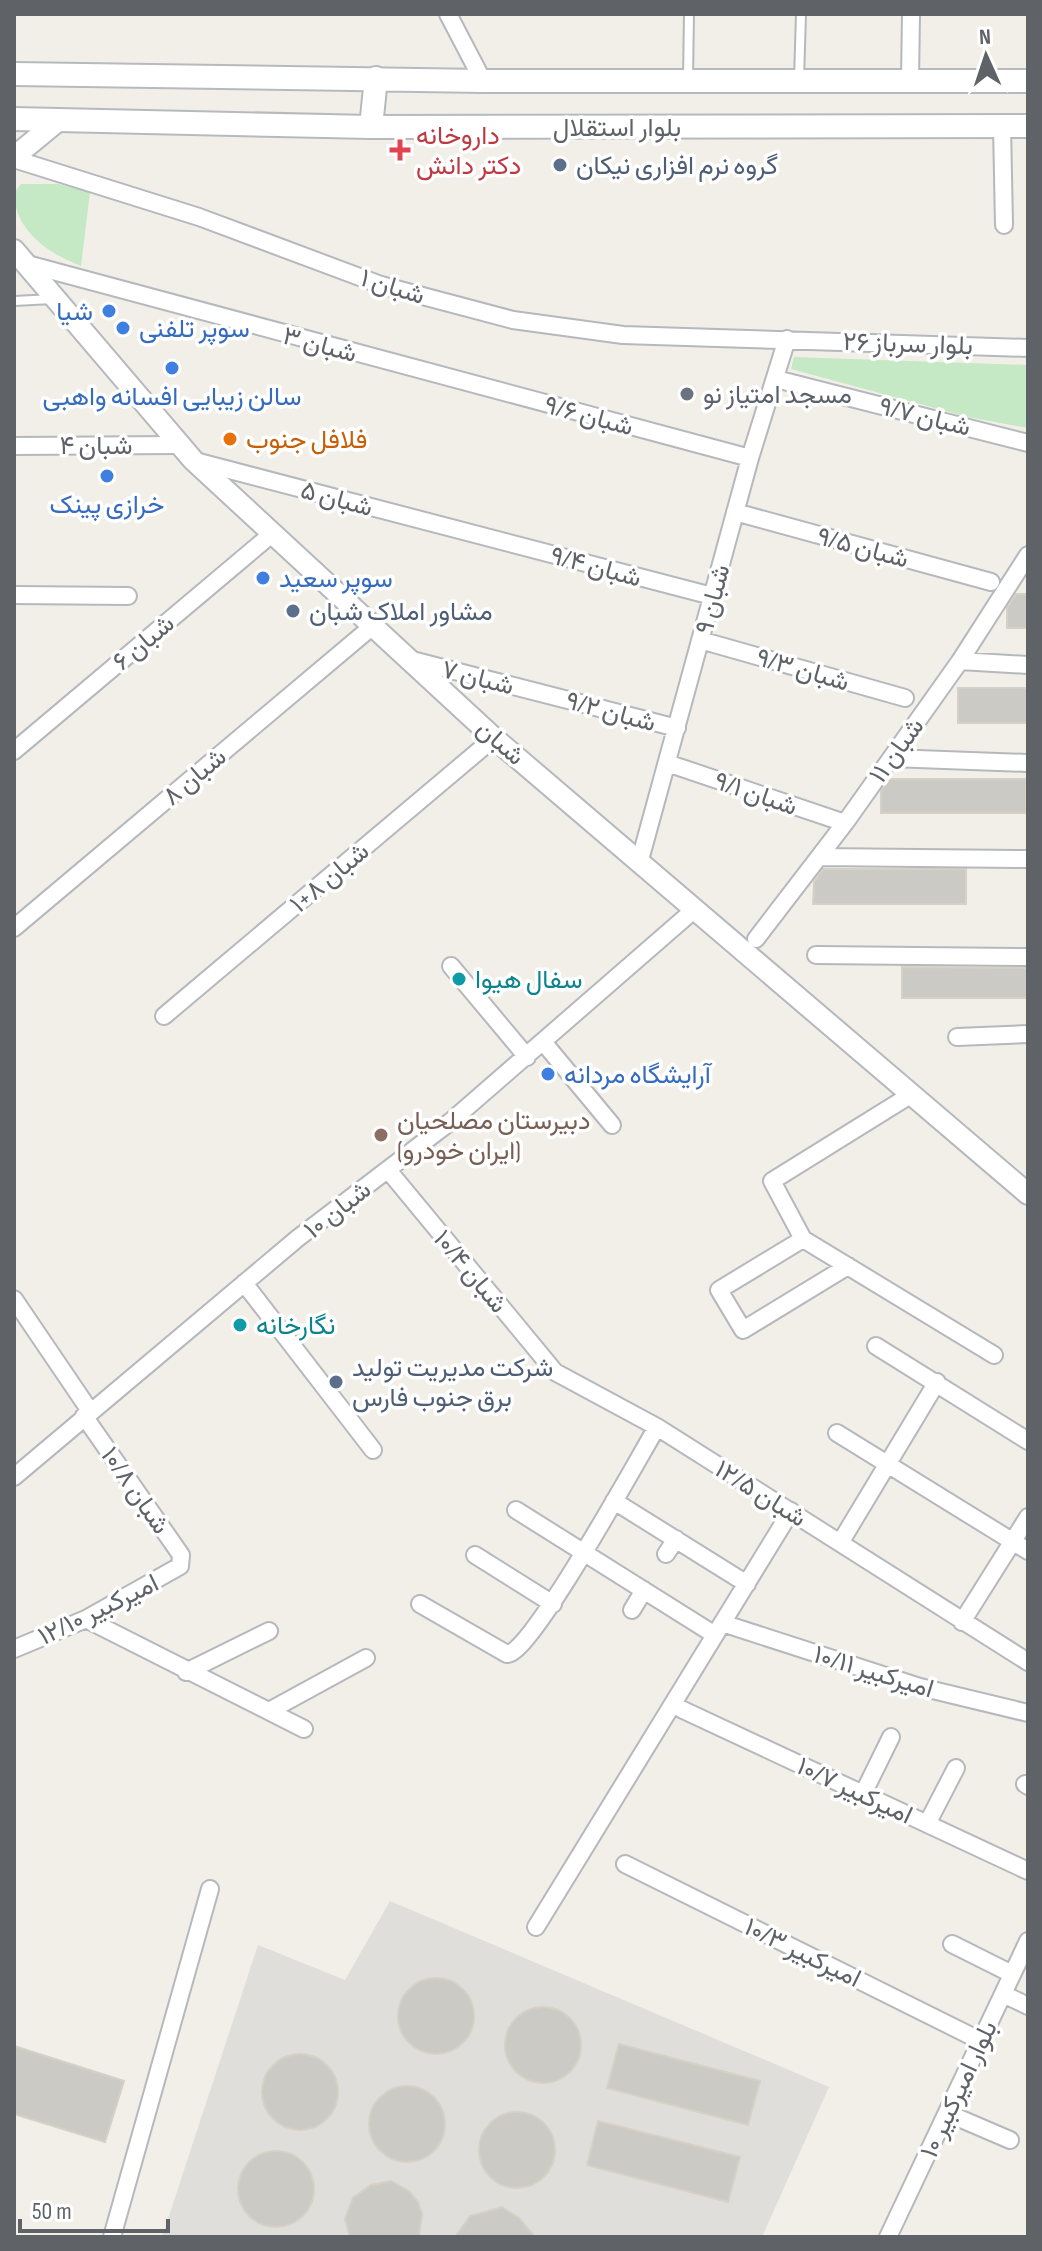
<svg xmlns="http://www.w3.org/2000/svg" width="1042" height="2251" font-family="'Sofia Sans Condensed',Vazirmatn,sans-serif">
<rect width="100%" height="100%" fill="#f1efe8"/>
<!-- industrial -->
<path fill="#e0deda" d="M390,1901L829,2087L762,2237H162L258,1945L345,1980Z"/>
<!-- green -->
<path fill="#c5e8c5" d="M21,184H58L90,192L81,266C48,253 15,231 14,193Z
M794,357L1028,365V428L968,417L791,369Z"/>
<!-- building -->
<path fill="#cccac5" stroke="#d6d1c6" stroke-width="2" d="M1016,594H1028V628H1007V608Z
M958,688H1028V723H958Z
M890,779H1026V813H881V791Z
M823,869H966V904H813L814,882Z
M902,967L1028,968V998H902Z
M398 2016a38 38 0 1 1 76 0a38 38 0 1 1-76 0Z
M505 2045a38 38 0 1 1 76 0a38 38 0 1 1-76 0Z
M619,2044L760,2081L748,2125L607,2088Z
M14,2046L124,2081L105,2142L14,2114Z
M262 2092a38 38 0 1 1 76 0a38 38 0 1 1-76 0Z
M369 2124a38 38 0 1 1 76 0a38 38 0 1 1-76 0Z
M479 2150a38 38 0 1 1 76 0a38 38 0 1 1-76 0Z
M598,2121L740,2157L728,2202L587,2165Z
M238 2189a38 38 0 1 1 76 0a38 38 0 1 1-76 0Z
M391,2181L409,2191L418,2202L422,2214L419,2237H350L345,2219L353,2198L371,2185Z
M502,2207L519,2218L535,2237H455L470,2216Z"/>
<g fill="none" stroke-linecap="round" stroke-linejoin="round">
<defs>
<path id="service" d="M688,79L689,14
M799,79L801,14
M14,301L53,299"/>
<path id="minor" d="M448,14L483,81
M910,80L911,14
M1002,126L1004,225
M14,159L199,217L381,285L513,320L623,335L1028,348
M27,264L750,458
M776,379L1028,443
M14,446L178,445
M195,461L712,596
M735,512L991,582
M14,595L128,596
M700,640L905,698
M412,660L677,728
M960,661L1028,665
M14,751L273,533
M891,758L1028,763
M667,763L845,823
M819,857L1028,859
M640,860L750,458L787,339
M14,928L374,625
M756,939L845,823L960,661L1028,555
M816,955L1028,957
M451,966L527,1057
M164,1016L494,738
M957,1037L1028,1034
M544,1043L612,1125
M912,1094L772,1181L803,1239L994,1355
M388,1170L555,1372L657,1427L1028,1662
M803,1239L719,1290L743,1330L848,1266
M244,1283L373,1450
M14,1299L90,1411
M876,1346L1028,1441
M837,1433L1028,1551
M14,1477L298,1238L450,1122L695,909
M614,1501L747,1584
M516,1510L715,1635
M840,1543L937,1382
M666,1554L676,1539
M475,1555L553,1604
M420,1604L507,1654C530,1656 639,1457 657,1427
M632,1610L644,1590
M86,1619L304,1729
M962,1622L1028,1517
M722,1623L920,1687L1028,1713
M14,1649L86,1619L180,1566L181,1555L84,1416
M186,1672L269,1631
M681,1709L1028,1871
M269,1711L366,1658
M1025,1784L1028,1786
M863,1794L891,1737
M927,1824L956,1768
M625,1864L981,2041
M536,1927L791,1511
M952,1944L1012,1974
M1003,1994L1028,2006
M947,2113L1010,2140
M112,2237L210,1889
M888,2237L1028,1941"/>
<path id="tertiary" d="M14,157L59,120
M14,250L193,460L494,738L1028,1194"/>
<path id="secondary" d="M14,74L483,81H1028
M14,119L371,127L1028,126
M371,127L376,78"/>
</defs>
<!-- service casing -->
<use href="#service" stroke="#b5b8bc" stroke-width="12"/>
<!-- minor casing -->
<use href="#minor" stroke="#b5b8bc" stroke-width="20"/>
<!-- tertiary casing -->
<use href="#tertiary" stroke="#b5b8bc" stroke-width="24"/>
<!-- secondary casing -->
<use href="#secondary" stroke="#b6babf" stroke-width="26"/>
<!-- service -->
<use href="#service" stroke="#fff" stroke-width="8"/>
<!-- minor -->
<use href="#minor" stroke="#fff" stroke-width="16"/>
<!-- tertiary -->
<use href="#tertiary" stroke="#fff" stroke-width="20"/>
<!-- secondary -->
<use href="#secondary" stroke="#fff" stroke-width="22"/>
</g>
<!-- markers -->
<path fill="#e0444e" stroke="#fff" stroke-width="3" d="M396 138h8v8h8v8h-8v8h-8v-8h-8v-8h8z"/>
<g fill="#5c6f8a" stroke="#fff" stroke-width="3">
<circle cx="560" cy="165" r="8"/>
<circle cx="293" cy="611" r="8"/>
<circle cx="336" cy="1382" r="8"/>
</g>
<g fill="#3f7fe0" stroke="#fff" stroke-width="3">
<circle cx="109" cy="311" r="8"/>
<circle cx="123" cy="328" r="8"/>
<circle cx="172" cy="368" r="8"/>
<circle cx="107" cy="476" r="8"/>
<circle cx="263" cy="578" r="8"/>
<circle cx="548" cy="1074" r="8"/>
</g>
<circle fill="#6b7280" stroke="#fff" stroke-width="3" cx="687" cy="394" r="8"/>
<circle fill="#e8710a" stroke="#fff" stroke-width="3" cx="230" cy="439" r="8"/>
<g fill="#0f9aa8" stroke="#fff" stroke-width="3">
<circle cx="459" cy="979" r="8"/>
<circle cx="240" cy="1325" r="8"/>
</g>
<circle fill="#8d6e63" stroke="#fff" stroke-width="3" cx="381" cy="1135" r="8"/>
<g text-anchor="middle" stroke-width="7" stroke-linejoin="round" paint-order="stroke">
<!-- street labels -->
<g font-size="26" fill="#5f6368" stroke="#fff">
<text x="617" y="136">بلوار استقلال</text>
<text transform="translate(393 286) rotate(17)" y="9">۱ شبان</text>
<text transform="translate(908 343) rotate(2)" y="9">۲۶ بلوار سرباز</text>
<text transform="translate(320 344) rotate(15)" y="9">۳ شبان</text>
<text transform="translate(589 415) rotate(15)" y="9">۹/۶ شبان</text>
<text transform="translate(925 416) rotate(14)" y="9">۹/۷ شبان</text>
<text x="96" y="454">۴ شبان</text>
<text transform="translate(337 498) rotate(15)" y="9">۵ شبان</text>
<text transform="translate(863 547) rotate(15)" y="9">۹/۵ شبان</text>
<text transform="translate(596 566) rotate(15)" y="9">۹/۴ شبان</text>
<text transform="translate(712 599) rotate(-75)" y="9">۹ شبان</text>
<text transform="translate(143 642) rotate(-40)" y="9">۶ شبان</text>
<text transform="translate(803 669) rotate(16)" y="9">۹/۳ شبان</text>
<text transform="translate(478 677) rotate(14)" y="9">۷ شبان</text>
<text transform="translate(611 711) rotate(15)" y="9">۹/۲ شبان</text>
<text transform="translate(501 742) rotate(41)" y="9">شبان</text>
<text transform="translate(896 750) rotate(-54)" y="9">۱۱ شبان</text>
<text transform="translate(194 776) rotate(-40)" y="9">۸ شبان</text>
<text transform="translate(756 793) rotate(19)" y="9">۹/۱ شبان</text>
<text transform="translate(329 877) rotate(-40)" y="9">۱+۸ شبان</text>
<text transform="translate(337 1209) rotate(-38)" y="9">۱۰ شبان</text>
<text transform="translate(471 1271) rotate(50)" y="9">۱۰/۴ شبان</text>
<text transform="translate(136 1490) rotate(55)" y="9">۱۰/۸ شبان</text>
<text transform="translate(761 1493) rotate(32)" y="9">۱۲/۵ شبان</text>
<text transform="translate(98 1609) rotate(-26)" y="9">۱۲/۱۰ امیرکبیر</text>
<text transform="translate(874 1671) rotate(17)" y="9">۱۰/۱۱ امیرکبیر</text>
<text transform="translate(855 1790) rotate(25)" y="9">۱۰/۷ امیرکبیر</text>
<text transform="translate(803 1952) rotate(26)" y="9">۱۰/۳ امیرکبیر</text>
<text transform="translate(958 2089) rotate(-65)" y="9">۱۰ بلوار امیرکبیر</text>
</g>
<!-- health labels -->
<g font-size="26" fill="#be3a42" stroke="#fff" text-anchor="start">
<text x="416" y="144">داروخانه<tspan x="416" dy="30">دکتر دانش</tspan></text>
</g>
<!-- service labels -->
<g font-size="26" fill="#4e5e75" stroke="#fff" text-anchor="start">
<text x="576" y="174">گروه نرم افزاری نیکان</text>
<text x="309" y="620">مشاور املاک شبان</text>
<text x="352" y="1376">شرکت مدیریت تولید<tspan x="352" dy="30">برق جنوب فارس</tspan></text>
</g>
<!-- shop labels -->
<g font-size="26" fill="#366cbe" stroke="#fff" text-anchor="start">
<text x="93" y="320" text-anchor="end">شیا</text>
<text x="139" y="337">سوپر تلفنی</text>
<text x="172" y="405" text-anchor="middle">سالن زیبایی افسانه واهبی</text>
<text x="107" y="513" text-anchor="middle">خرازی پینک</text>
<text x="279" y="587">سوپر سعید</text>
<text x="564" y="1083">آرایشگاه مردانه</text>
</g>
<!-- worship labels -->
<g font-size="26" fill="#5b616d" stroke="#fff" text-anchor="start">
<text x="703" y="403">مسجد امتیاز نو</text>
</g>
<!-- food labels -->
<g font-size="26" fill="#c56008" stroke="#fff" text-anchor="start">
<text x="246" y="448">فلافل جنوب</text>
</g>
<!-- culture labels -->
<g font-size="26" fill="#0d838f" stroke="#fff" text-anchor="start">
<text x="475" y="988">سفال هیوا</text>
<text x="256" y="1334">نگارخانه</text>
</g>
<!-- education labels -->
<g font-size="26" fill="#785e54" stroke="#fff" text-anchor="start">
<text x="397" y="1129">دبیرستان مصلحیان<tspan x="397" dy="30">(ایران خودرو)</tspan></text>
</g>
</g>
<!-- border -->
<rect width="1042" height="2251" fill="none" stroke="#5f6368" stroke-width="32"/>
<!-- north arrow -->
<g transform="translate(986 56) rotate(357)" stroke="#ffffff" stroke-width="6" paint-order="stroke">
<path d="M0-6L14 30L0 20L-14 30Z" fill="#5f6368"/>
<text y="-12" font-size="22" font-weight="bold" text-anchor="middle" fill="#5f6368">N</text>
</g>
<!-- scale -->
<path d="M20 2219v12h148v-12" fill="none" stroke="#5f6368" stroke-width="4"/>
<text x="32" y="2219" font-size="24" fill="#5f6368" stroke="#ffffff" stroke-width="6" paint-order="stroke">50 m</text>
</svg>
